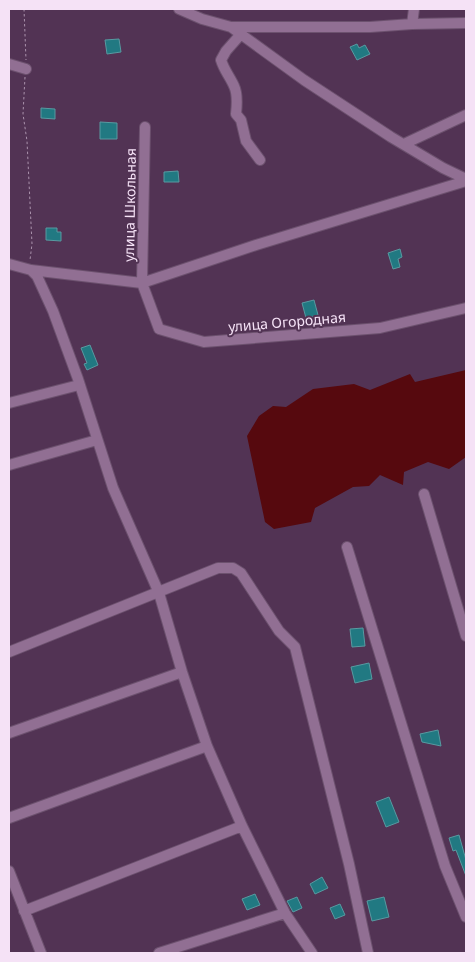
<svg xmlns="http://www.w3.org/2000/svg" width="475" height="962" font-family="'Noto Sans',sans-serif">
<rect width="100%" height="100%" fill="#523354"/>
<!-- water -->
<path fill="#56090e" d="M466,370V457L449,469L428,462L404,472L403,485L380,475L369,486L353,487L315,508L311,522L274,529L265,522L247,436L259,416L273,406L286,407L313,389L354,384L370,390L410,374L415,382Z"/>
<!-- building -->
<path fill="#217982" stroke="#589aa1" d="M119,39L121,52L107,54L105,40Z
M357,44L359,48L365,45L370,54L357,60L350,47Z
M41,108L55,109V119L41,118Z
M100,122L117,123V139H100Z
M178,171L179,182H164V172Z
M46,228H57V232H61V241L46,240Z
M400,249L402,257L398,259L400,267L393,269L388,253Z
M314,300L318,315L306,318L302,303Z
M90,345L98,365L87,370L84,364L87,363L81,348Z
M363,628L365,646L352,647L350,629Z
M369,663L372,679L355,683L351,667Z
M438,730L441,746L422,742L420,734Z
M389,797L399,822L386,827L376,802Z
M459,835L466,860V876L456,850L453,851L449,838Z
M322,877L328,888L315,894L310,884Z
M255,894L260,905L247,910L242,899Z
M297,897L302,908L293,912L287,901Z
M384,897L389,917L372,921L367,901Z
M340,904L345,915L335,919L330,908Z"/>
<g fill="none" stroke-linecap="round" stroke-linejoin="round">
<defs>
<path id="minor" d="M179,9L202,19L231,27H370L412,24L466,23
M412,24L414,9
M231,27L304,80L391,137L443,168L466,179
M241,34L226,51L221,60C224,70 230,77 234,86C238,94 237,105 236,114L241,120L246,141L260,160
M9,64L26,69
M145,127L142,283L159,329L204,342L380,328L466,308
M404,144L466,115
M9,264L31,270L142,283L256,245L466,181
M31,270L37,276L53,311L78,379L113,488L159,593L182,672L207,746L242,826L285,913L312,953
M9,403L79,385
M9,465L97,440
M424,494L466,636
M347,547L445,866L466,917
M9,652L218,568H233L241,573L279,631L295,647L349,864L368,953
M9,733L182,672
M9,818L207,746
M9,871L41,953
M24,911L242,826
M159,953L285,913"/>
</defs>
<!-- minor casing -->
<use href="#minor" stroke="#6c516e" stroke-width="12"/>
<!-- path -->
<path stroke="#aa92ac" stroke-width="1" stroke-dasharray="2.5 2.5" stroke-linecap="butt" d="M24,9L26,60
M25,77L23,114L27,141L32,244L30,260"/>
<!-- minor -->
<use href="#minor" stroke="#916f93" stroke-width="10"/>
</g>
<g text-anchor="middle" stroke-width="4" stroke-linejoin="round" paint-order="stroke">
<!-- street labels -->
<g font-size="14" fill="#f5e2f6" stroke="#523354">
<text transform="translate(130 205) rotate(-89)" y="5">улица Школьная</text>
<text transform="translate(287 322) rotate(-5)" y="5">улица Огородная</text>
</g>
</g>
<!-- border -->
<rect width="475" height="962" fill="none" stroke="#f5e2f6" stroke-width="20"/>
</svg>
